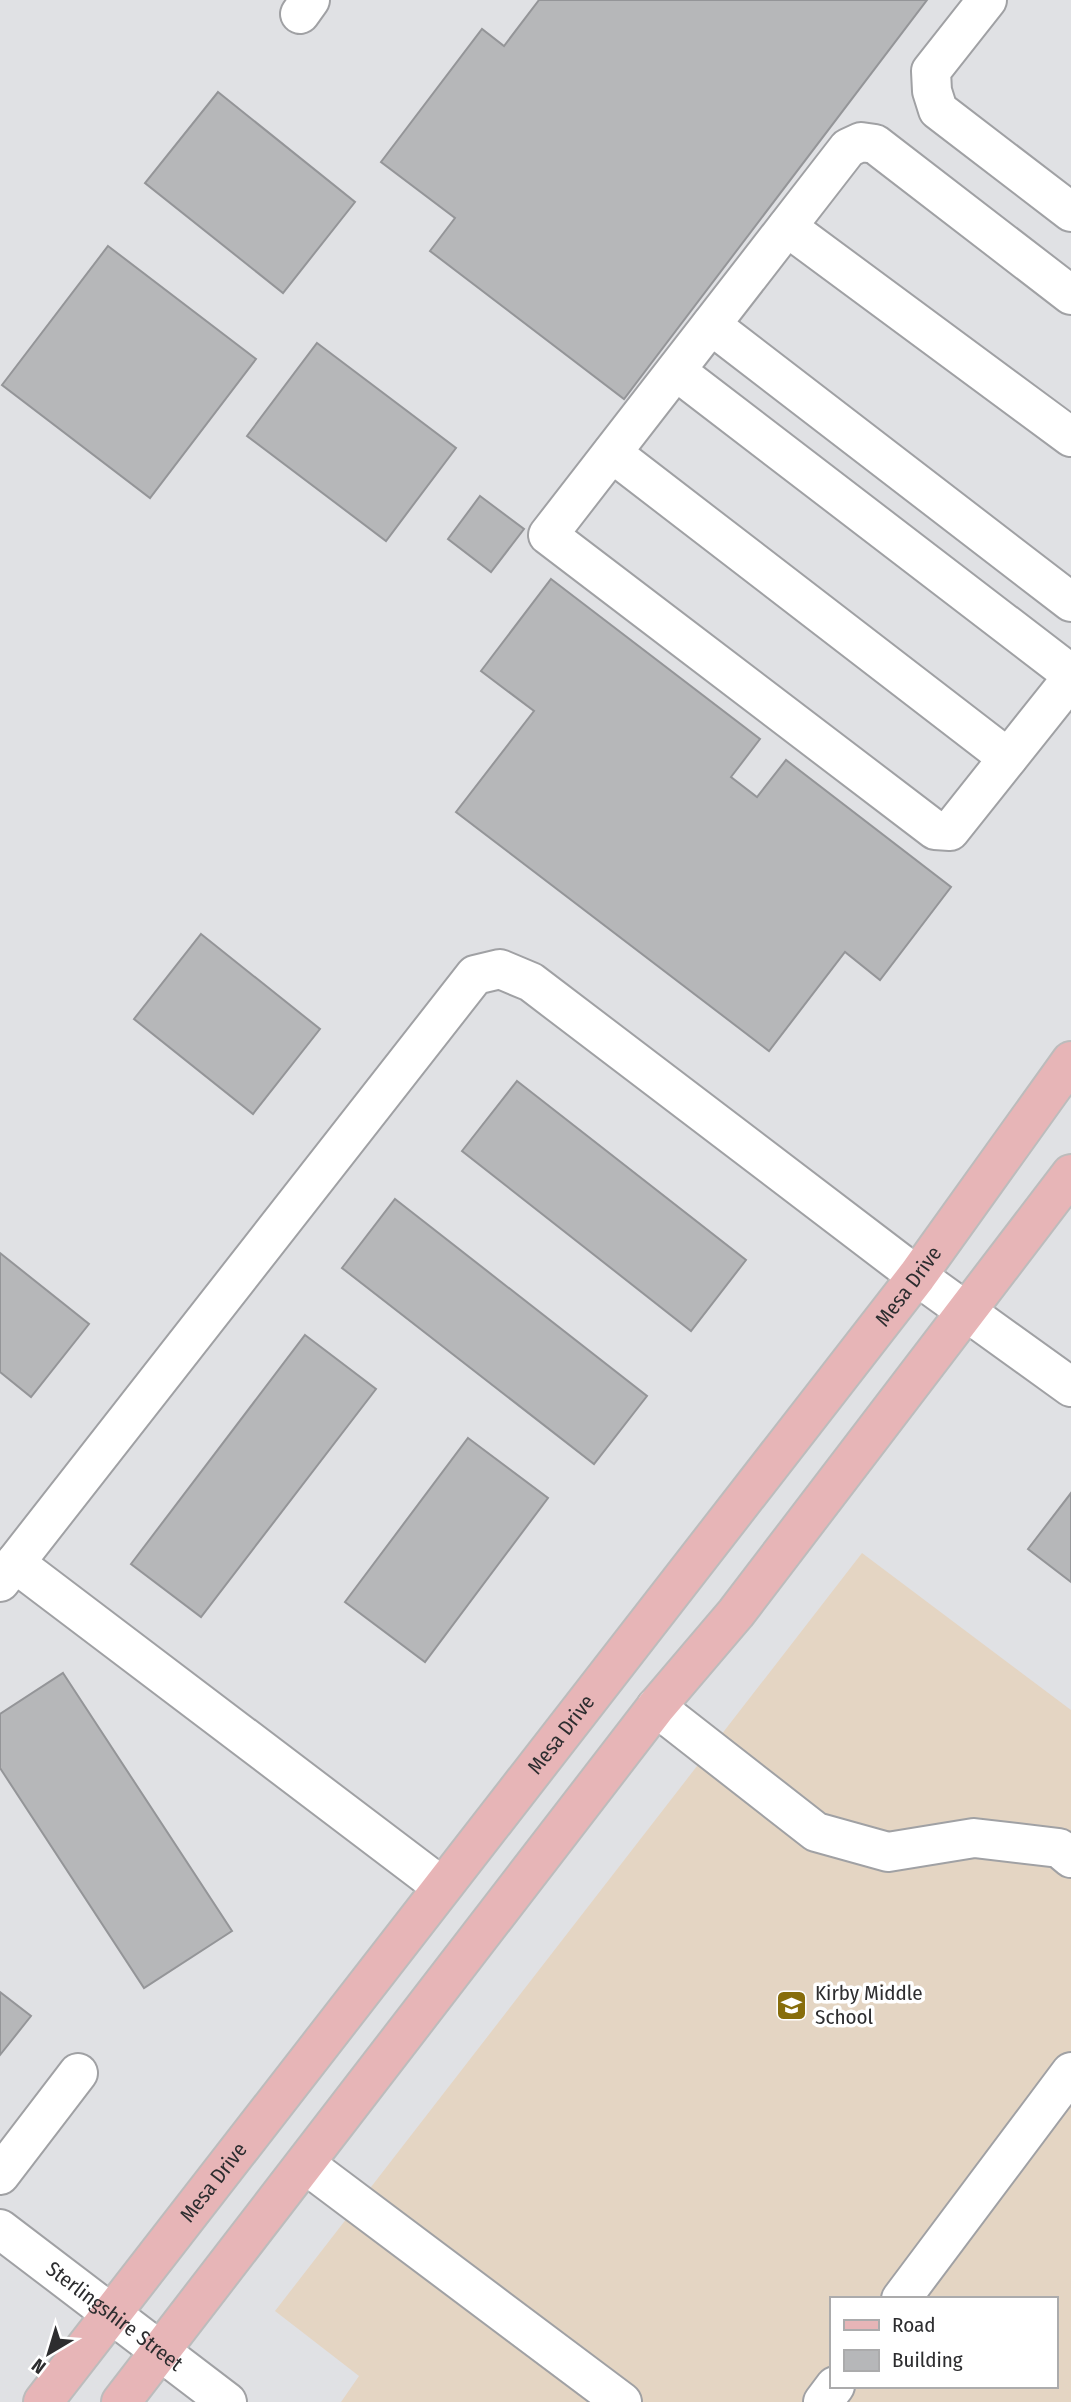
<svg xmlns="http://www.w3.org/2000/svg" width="1071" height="2402" font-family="'Fira Sans Condensed',sans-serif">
<rect width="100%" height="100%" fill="#e0e1e4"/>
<!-- education -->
<path fill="#e4d5c3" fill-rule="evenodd" d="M862,1553L1071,1710V2402H341L359,2376L275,2311ZM831,2299H1055V2386H831Z"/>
<!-- building -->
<path fill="#b6b7b9" stroke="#949598" stroke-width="2" d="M539,0H927L624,399L430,251L455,218L381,162L482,29L504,46Z
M218,92L355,202L283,293L145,183Z
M108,246L256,359L150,498L2,385Z
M317,343L456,448L386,541L247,436Z
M480,496L524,529L491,572L448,539Z
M551,579L760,739L731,777L757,797L786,760L951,887L880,980L845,952L769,1051L456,812L534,711L481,671Z
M201,934L320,1029L253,1114L134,1019Z
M517,1081L746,1260L691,1331L462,1151Z
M395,1199L647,1396L594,1464L342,1268Z
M0,1253L89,1324L31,1397L0,1372Z
M305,1335L376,1389L201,1617L131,1564Z
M468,1438L548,1498L425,1662L345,1602Z
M1071,1493V1582L1028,1549Z
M63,1673L232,1931L144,1988L0,1768V1714Z
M0,1992L31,2016L0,2055Z"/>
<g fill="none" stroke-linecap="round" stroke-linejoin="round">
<defs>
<g id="minor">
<path d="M987,0L931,71L932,91L938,110L1071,212"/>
<path d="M300,14L310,0"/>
<path d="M787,227L1071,437"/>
<path d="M1071,295L875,144L861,142L848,148L548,535L935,830L950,831L1071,679"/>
<path d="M711,325L1071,602"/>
<path d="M676,371L1071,674"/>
<path d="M612,453L1008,758"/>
<path d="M15,1563L441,1886"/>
<path d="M0,1582L475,975L500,969L531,982L917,1276L1071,1387"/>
<path d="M656,1707L816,1832L888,1852L974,1838L1059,1848L1071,1858"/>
<path d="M305,2164L622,2402"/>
<path d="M0,2175L78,2073"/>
<path id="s1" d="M0,2229L227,2402"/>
<path d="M901,2299L1071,2072"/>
<path d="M823,2402L835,2386"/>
</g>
<g id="major">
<path id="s2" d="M43,2402L917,1276L1071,1061"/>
<path d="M121,2402L656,1707L736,1613L1071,1174"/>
</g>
</defs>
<!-- minor casing -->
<use href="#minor" stroke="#a0a1a4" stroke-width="42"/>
<!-- major casing -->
<use href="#major" stroke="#bcbcbc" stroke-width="42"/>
<!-- minor -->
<use href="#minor" stroke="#fff" stroke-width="38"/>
<!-- major -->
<use href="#major" stroke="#e7b5b7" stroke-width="38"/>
</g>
<!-- icons -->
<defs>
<symbol id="school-square" viewBox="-11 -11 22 22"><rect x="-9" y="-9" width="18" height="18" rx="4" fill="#876d0b" stroke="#fff"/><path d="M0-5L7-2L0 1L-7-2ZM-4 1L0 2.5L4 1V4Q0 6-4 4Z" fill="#fff"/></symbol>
</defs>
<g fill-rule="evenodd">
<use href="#school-square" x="774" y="1988" width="35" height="35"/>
</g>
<g text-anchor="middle" stroke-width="7" stroke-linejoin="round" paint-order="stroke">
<!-- street labels -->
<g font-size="21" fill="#2d2d2f" stroke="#fff">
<text dy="7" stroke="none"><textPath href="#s2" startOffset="1412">Mesa Drive</textPath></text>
<text dy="7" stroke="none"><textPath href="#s2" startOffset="845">Mesa Drive</textPath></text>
<text dy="7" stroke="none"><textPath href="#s2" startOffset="278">Mesa Drive</textPath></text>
<text dy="7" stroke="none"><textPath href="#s1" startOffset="144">Sterlingshire Street</textPath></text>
</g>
<!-- poi labels -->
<g font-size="21" fill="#2d2d2f" stroke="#fff" text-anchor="start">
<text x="815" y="2000">Kirby Middle<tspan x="815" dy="24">School</tspan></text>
</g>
</g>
<!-- legend -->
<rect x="830" y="2297" width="228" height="91" fill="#ffffff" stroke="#ababac" stroke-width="2"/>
<rect x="844" y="2320" width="35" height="10" fill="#e7b5b7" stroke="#ababac" stroke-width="2"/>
<text x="892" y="2332" font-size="21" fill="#2d2d2f">Road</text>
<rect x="844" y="2350" width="35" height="21" fill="#b6b7b9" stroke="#ababac" stroke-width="2"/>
<text x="892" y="2367" font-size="21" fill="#2d2d2f">Building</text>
<!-- north arrow -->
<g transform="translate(49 2353) rotate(218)" stroke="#ffffff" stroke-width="5" paint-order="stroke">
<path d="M0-5L12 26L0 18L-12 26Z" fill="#2d2d2f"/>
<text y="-10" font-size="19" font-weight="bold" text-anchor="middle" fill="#2d2d2f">N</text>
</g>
</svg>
